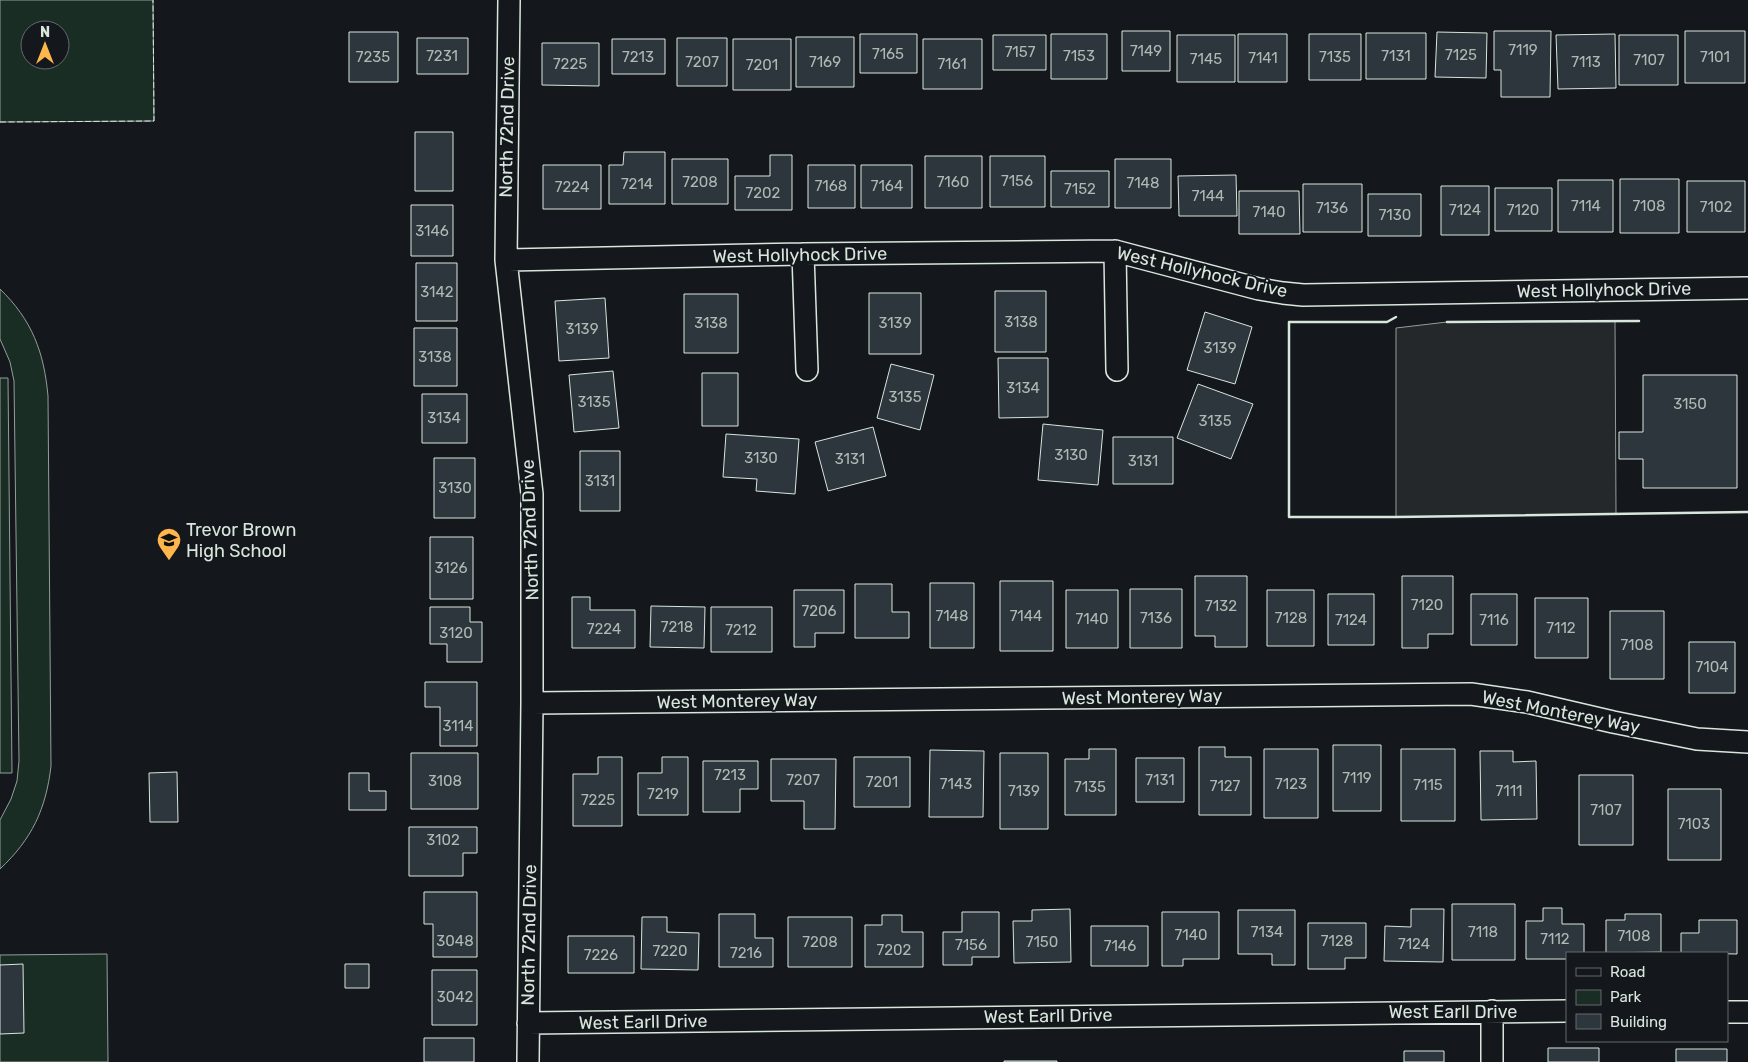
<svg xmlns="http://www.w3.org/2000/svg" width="1748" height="1062" font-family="Rubik,sans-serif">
<rect width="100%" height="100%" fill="#14181c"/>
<!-- green -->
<path fill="#1a2d24" stroke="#939e99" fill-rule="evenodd" d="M0,0H153L154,121L0,122ZM30,30H60V60H30Z
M0,289C32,320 44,352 48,396L51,766C46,809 32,839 0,869V820L11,799L17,781L19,761L14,381L10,362L0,339Z
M0,378H8L12,773H0Z
M107,954L108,1062H0V955Z"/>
<!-- parking -->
<path fill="#24282b" stroke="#939e99" d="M1615,321L1616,514L1396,517V328L1447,322Z"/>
<!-- building -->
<path fill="#2c363c" stroke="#d8e6dc" d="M1122,31H1170V71H1122Z
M1494,31H1551L1550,97H1501V70H1494Z
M1685,31H1745V83H1685Z
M349,32H398V82H349Z
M1437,32L1487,33L1486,78L1435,77Z
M1366,33H1426V79H1366Z
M860,34H917V73H860Z
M1051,34H1107V79H1051Z
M1238,34H1287V82H1238Z
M1309,34H1361V80H1309Z
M1615,34L1616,88L1558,89L1556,35Z
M993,35H1046V70H993Z
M1177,35H1235V82H1177Z
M1619,35H1678V85H1619Z
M796,37H854V87H796Z
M417,38H468V74H417Z
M677,38H727V86H677Z
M612,39H665V74H612Z
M733,39H791V90H733Z
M923,39H982V89H923Z
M542,43H599V86L542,85Z
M415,132H453V191H415Z
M624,152H665V204H609V165H623Z
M770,155H792V210H735V176H770Z
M925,156H982V208H925Z
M990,156H1045V207H990Z
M672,159H728V204H672Z
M1115,159H1171V208H1115Z
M543,165H601V209H543Z
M808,165H855V208H808Z
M861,165H912V208H861Z
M1051,171H1109V207H1051Z
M1236,175L1237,216H1179L1178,176Z
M1620,179H1679V233H1620Z
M1558,180H1613V232H1558Z
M1687,181H1745V232H1687Z
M1303,184H1362V232H1303Z
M1441,186H1489V235H1441Z
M1495,188H1552V231H1495Z
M1239,191H1299L1300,234H1239Z
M1368,194H1421V236H1368Z
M411,205H453V256H411Z
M416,263H457V321H416Z
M995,291H1046V352H995Z
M869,293H921V354H869Z
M684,294H738V353H684Z
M605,298L609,358L559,361L555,301Z
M1205,312L1252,327L1235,384L1187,370Z
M414,328H457V386H414Z
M998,358H1048V417L999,418Z
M891,364L934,375L920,430L877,418Z
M613,371L619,428L574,432L569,375Z
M702,373H738V426H702Z
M1643,375H1737V488H1643V459H1619V432H1643Z
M1198,384L1253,404L1231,459L1177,438Z
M422,394H467V443H422Z
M1043,424L1103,430L1098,485L1038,480Z
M873,427L886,476L828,491L815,442Z
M726,434L799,439L795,494L756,491L757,479L723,477Z
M1113,437H1173V484H1113Z
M580,451H620V511H580Z
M434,458H475V518H434Z
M430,537H473V599H430Z
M1195,576H1247V647H1215V636H1195Z
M1402,576H1453V634H1428V648H1402Z
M1000,581H1053V651H1000Z
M930,583H974V648H930Z
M855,584H892V612H909V638H855Z
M1130,589H1182V648H1130Z
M794,590H844V633H815V647H794Z
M1066,590H1118V648H1066Z
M1267,590H1314V646H1267Z
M1328,594H1374V645H1328Z
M1471,594H1517V645H1471Z
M572,597H590V610H635V648H572Z
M1535,598H1588V658H1535Z
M651,606L705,607L704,648L650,647Z
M430,607H470V622H482V662H447V644H430Z
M711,607H772V652H711Z
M1610,611H1664V679H1610Z
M1689,642H1735V693H1689Z
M425,682H477V746H440V707H425Z
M1333,745H1381V811H1333Z
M1199,747H1225V757H1251V815H1199Z
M1089,749H1116V815H1065V759H1089Z
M1264,749H1318V818H1264Z
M1401,749H1455V821H1401Z
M930,750L984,751L983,817H929Z
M1480,751H1513V762L1536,761L1537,819L1481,820Z
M411,753H478V809H411Z
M1000,753H1048V829H1000Z
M598,757H622V826H573V774H598Z
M662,757H688V815H638V773H662Z
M854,757H910V807H854Z
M1136,758H1184V802H1136Z
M771,759H836L835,829H804V801H771Z
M703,761H758V789H740V812H703Z
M177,772L178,822H150L149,773Z
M349,773H369V791H386V810H349Z
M1579,775H1633V845H1579Z
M1668,789H1721V860H1668Z
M409,827H477V853H463V876H409Z
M424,892H477V957H433V924H424Z
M1452,904H1515V960H1452Z
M1543,908H1562V924H1584V953H1567V959H1526V921H1543Z
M1070,909L1071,962L1014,963L1013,921H1032V910Z
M1411,909H1444L1443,962L1384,961L1385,926L1411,927Z
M1238,910H1295V965H1272V954H1238Z
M962,912H999V957H972V965H943V932H962Z
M1162,912H1219V959H1183V966H1162Z
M719,914H755V938H773V967H719Z
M1625,914H1661V952L1606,953V920H1625Z
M882,915H902V932H923V967H865V925H882Z
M642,917H667V932L699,933L698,970L641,969Z
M788,917H852V967H788Z
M1699,920H1737V954L1681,953V933H1699Z
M1308,923H1366V958H1345V969H1308Z
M1091,926H1148V966H1091Z
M568,936H634V973H568Z
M23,964L24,1033L0,1034V965Z
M345,964H369V988H345Z
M432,970H477V1025H432Z
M424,1038H474V1062H424Z
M1548,1048H1599V1062H1548Z
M1676,1049H1727V1062H1676Z
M1404,1051H1444V1062H1404Z
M1004,1061H1057V1062H1004Z"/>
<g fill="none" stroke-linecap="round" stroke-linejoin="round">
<defs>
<path id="minor" d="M509,0L506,260L532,494V703L528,1062
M1115,251L1117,370
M803,254L807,370
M506,260L803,254L1115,251L1259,289L1283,293L1303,295L1748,288
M532,703L1471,694L1527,702L1613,722L1697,739L1748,742
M1492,1011V1062
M1727,1012H1748
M528,1023L1567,1011"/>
</defs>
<!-- minor casing -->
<use href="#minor" stroke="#d8e6dc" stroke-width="24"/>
<!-- minor -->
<use href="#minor" stroke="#14181c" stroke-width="21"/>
<!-- fence -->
<path stroke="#d8e6dc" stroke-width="1" stroke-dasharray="6 2.5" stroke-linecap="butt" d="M0,122L154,121L153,0"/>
<!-- wall -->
<path stroke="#d8e6dc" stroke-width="2.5" d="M1396,317L1387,322H1289V517H1396L1748,512
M1447,322L1639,321"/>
</g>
<!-- icons -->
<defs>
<symbol id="school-pin" viewBox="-11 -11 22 30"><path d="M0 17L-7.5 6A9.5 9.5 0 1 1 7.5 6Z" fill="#ffb74d" stroke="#14181c"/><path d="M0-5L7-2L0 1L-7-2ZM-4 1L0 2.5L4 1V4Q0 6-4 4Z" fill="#111"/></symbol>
</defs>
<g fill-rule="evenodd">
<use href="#school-pin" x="155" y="526" width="28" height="38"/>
</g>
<g text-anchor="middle" stroke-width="4" stroke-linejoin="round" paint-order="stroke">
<!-- number labels -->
<g font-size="15" fill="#adbab4">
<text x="1523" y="55">7119</text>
<text x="1146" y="56">7149</text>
<text x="1020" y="57">7157</text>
<text x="888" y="59">7165</text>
<text x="1461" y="60">7125</text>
<text x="442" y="61">7231</text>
<text x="1079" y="61">7153</text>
<text x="1396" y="61">7131</text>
<text x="373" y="62">7235</text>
<text x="638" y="62">7213</text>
<text x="1335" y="62">7135</text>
<text x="1715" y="62">7101</text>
<text x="1263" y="63">7141</text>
<text x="1206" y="64">7145</text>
<text x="1649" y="65">7107</text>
<text x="702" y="67">7207</text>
<text x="825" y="67">7169</text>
<text x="1586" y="67">7113</text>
<text x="570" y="69">7225</text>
<text x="952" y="69">7161</text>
<text x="762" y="70">7201</text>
<text x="1017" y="186">7156</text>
<text x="700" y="187">7208</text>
<text x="953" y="187">7160</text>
<text x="1143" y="188">7148</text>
<text x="637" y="189">7214</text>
<text x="831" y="191">7168</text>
<text x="887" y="191">7164</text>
<text x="572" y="192">7224</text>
<text x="1080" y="194">7152</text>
<text x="763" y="198">7202</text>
<text x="1208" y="201">7144</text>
<text x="1586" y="211">7114</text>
<text x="1649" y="211">7108</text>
<text x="1716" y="212">7102</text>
<text x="1332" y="213">7136</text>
<text x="1465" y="215">7124</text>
<text x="1523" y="215">7120</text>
<text x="1269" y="217">7140</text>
<text x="1395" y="220">7130</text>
<text x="432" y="236">3146</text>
<text x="437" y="297">3142</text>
<text x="1021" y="327">3138</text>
<text x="711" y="328">3138</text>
<text x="895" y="328">3139</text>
<text x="582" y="334">3139</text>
<text x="1220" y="353">3139</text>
<text x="435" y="362">3138</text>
<text x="1023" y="393">3134</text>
<text x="905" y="402">3135</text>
<text x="594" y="407">3135</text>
<text x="1690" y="409">3150</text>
<text x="444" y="423">3134</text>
<text x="1215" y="426">3135</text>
<text x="1071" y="460">3130</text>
<text x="761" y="463">3130</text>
<text x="850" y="464">3131</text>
<text x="1143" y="466">3131</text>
<text x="600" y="486">3131</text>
<text x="455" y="493">3130</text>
<text x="451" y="573">3126</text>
<text x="1427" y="610">7120</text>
<text x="1221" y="611">7132</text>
<text x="819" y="616">7206</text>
<text x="952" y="621">7148</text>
<text x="1026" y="621">7144</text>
<text x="1156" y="623">7136</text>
<text x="1291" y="623">7128</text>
<text x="1092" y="624">7140</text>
<text x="1351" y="625">7124</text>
<text x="1494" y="625">7116</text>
<text x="677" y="632">7218</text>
<text x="1561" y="633">7112</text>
<text x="604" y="634">7224</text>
<text x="741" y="635">7212</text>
<text x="456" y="638">3120</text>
<text x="1637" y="650">7108</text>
<text x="1712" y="672">7104</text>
<text x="458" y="731">3114</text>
<text x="730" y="780">7213</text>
<text x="1357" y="783">7119</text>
<text x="803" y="785">7207</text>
<text x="1160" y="785">7131</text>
<text x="445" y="786">3108</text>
<text x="882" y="787">7201</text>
<text x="956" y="789">7143</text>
<text x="1291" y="789">7123</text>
<text x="1428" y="790">7115</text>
<text x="1225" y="791">7127</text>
<text x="1090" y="792">7135</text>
<text x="1024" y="796">7139</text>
<text x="1509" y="796">7111</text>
<text x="663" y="799">7219</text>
<text x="598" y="805">7225</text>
<text x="1606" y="815">7107</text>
<text x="1694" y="829">7103</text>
<text x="443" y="845">3102</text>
<text x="1267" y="937">7134</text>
<text x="1483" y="937">7118</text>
<text x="1191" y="940">7140</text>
<text x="1634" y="941">7108</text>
<text x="1555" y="944">7112</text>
<text x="455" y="946">3048</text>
<text x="1337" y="946">7128</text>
<text x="820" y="947">7208</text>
<text x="1042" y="947">7150</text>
<text x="1414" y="949">7124</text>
<text x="971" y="950">7156</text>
<text x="1120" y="951">7146</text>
<text x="894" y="955">7202</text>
<text x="670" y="956">7220</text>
<text x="746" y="958">7216</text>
<text x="601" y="960">7226</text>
<text x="455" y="1002">3042</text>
</g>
<!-- street labels -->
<g font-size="18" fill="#d8e6dc" stroke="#14181c">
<text transform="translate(507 127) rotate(-89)" y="6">North 72nd Drive</text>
<text transform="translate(800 255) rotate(-1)" y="6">West Hollyhock Drive</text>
<text transform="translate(1202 272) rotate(13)" y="6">West Hollyhock Drive</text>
<text transform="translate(1604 290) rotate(-1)" y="6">West Hollyhock Drive</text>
<text transform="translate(530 530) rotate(-92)" y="6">North 72nd Drive</text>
<text transform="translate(1142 697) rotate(-1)" y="6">West Monterey Way</text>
<text transform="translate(737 701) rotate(-1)" y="6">West Monterey Way</text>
<text transform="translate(1561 712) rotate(11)" y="6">West Monterey Way</text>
<text transform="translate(529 935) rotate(-89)" y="6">North 72nd Drive</text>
<text x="1453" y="1018">West Earll Drive</text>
<text transform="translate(1048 1016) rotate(-1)" y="6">West Earll Drive</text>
<text transform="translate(643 1022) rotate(-1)" y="6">West Earll Drive</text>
</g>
<!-- poi labels -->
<g font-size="18" fill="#d8e6dc" stroke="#14181c" text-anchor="start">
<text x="186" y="536">Trevor Brown<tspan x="186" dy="21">High School</tspan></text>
</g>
</g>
<!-- legend -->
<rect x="1566" y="952" width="162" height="90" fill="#14181c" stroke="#626a69"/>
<rect x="1576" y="968" width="25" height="8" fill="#14181c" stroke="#626a69"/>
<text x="1610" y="977" font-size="15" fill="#d8e6dc">Road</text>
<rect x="1576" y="990" width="25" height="15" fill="#1a2d24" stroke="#626a69"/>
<text x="1610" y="1002" font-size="15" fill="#d8e6dc">Park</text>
<rect x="1576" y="1014" width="25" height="15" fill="#2c363c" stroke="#626a69"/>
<text x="1610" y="1027" font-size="15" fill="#d8e6dc">Building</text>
<!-- north arrow -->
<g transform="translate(45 45)"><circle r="24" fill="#14181c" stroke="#626a69"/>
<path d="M0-4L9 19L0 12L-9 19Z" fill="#ffb74d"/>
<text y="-8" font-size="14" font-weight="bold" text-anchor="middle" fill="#d8e6dc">N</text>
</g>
</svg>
